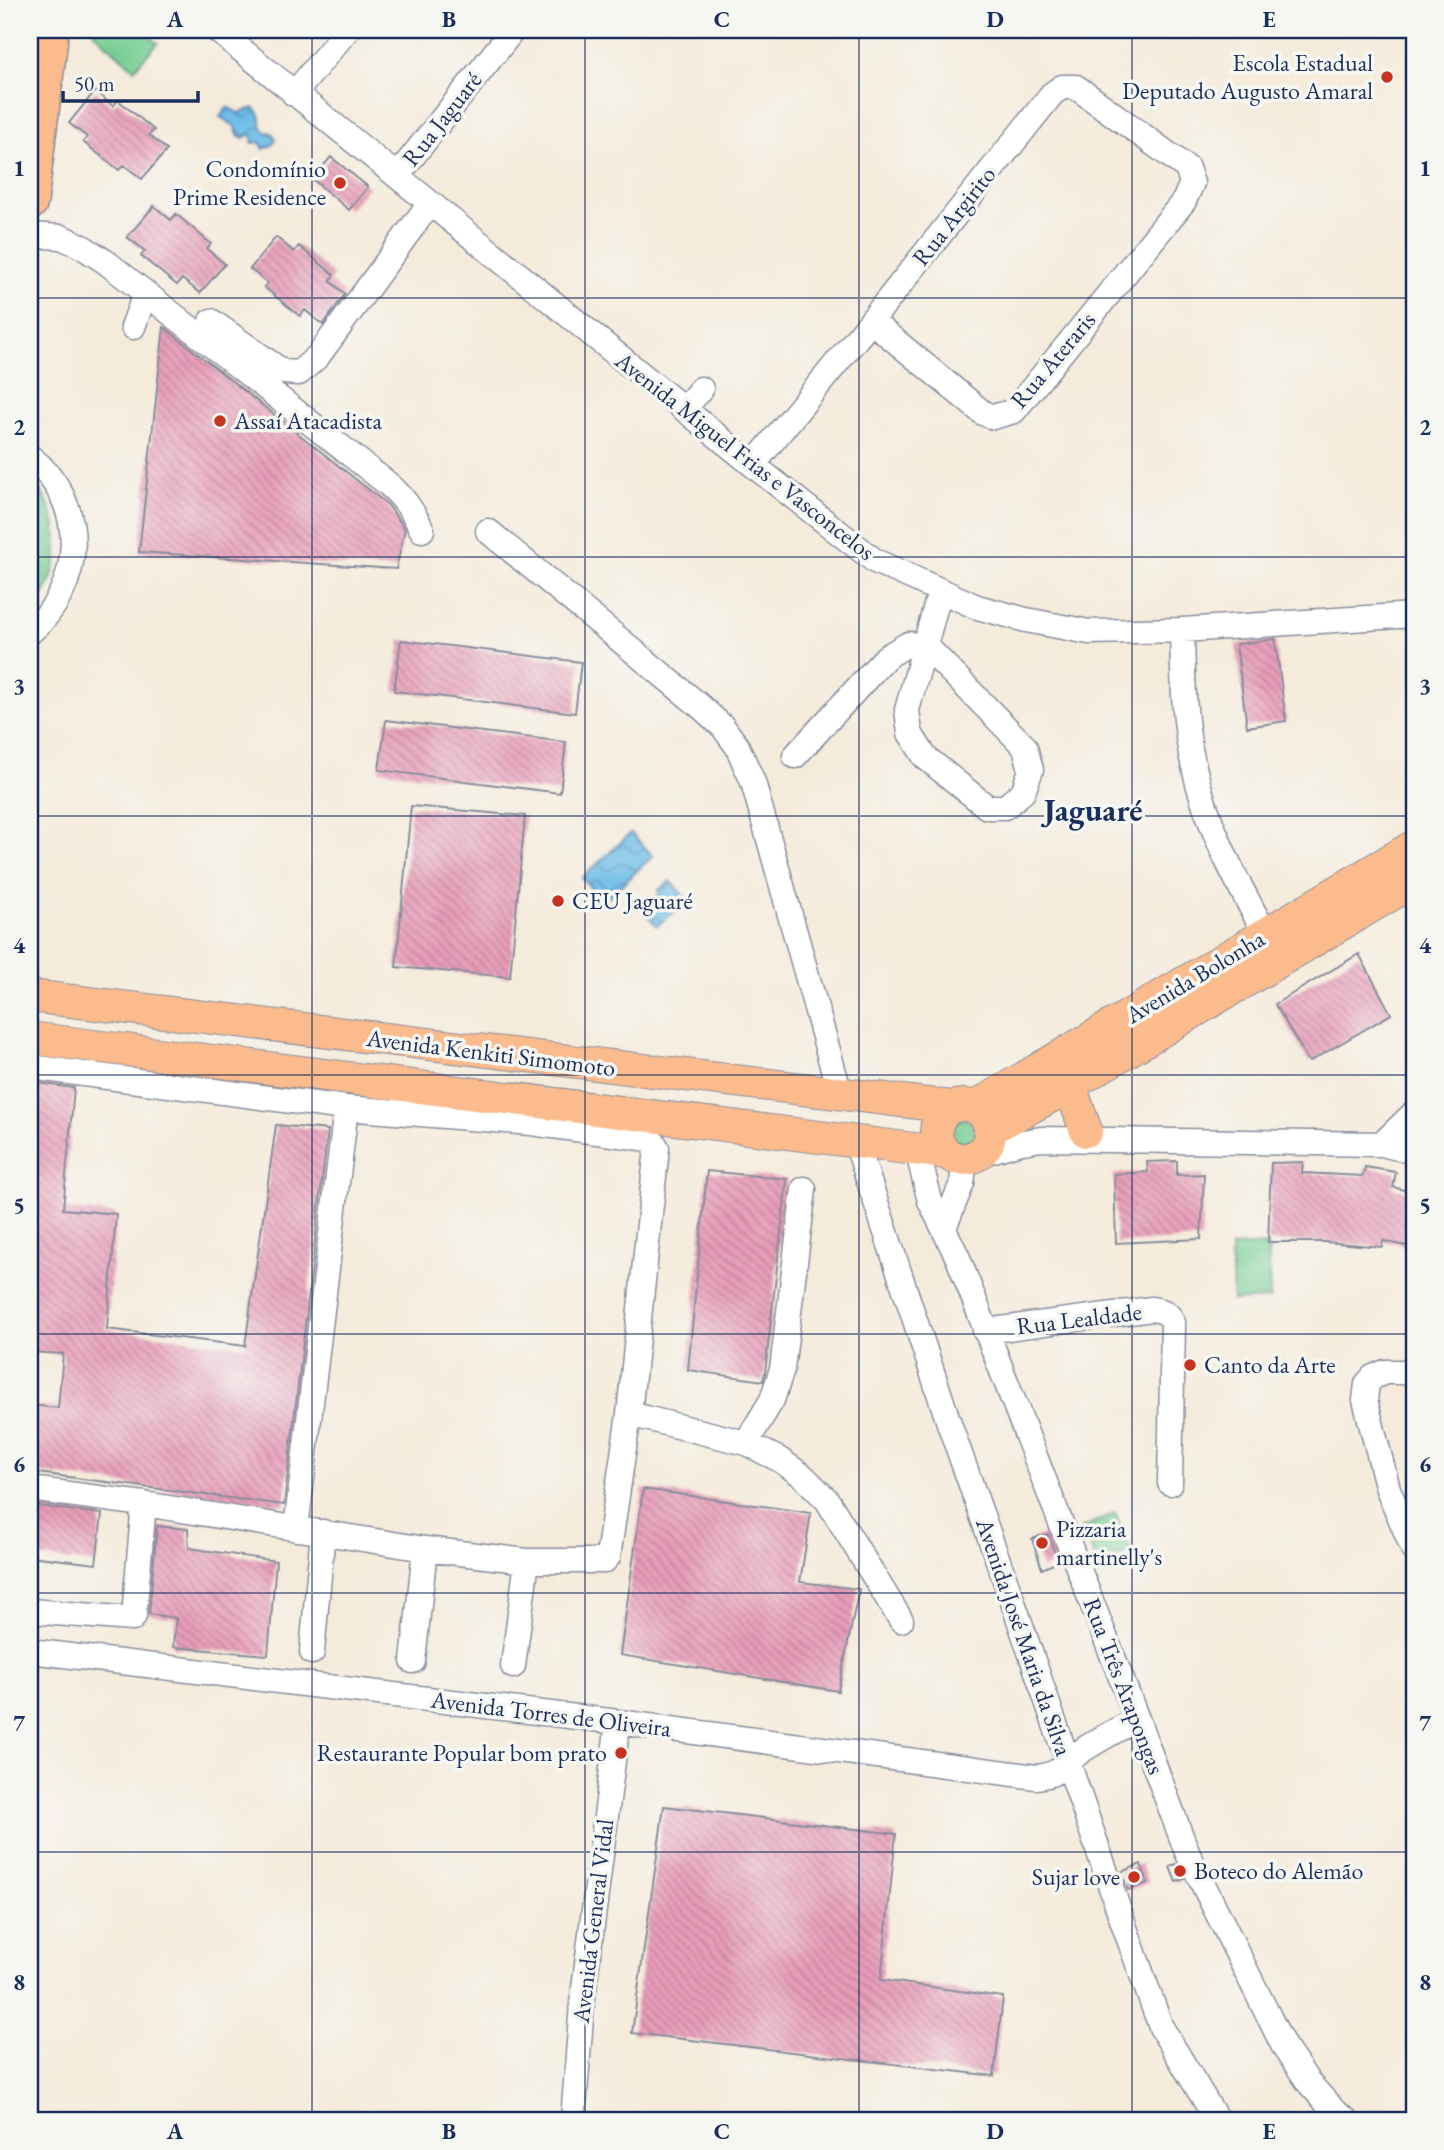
<svg xmlns="http://www.w3.org/2000/svg" width="1444" height="2150" font-family="'EB Garamond',serif">
<defs>
<pattern id="grass-tufts" width="24" height="20" patternUnits="userSpaceOnUse" patternTransform="scale(1.75)"><rect width="24" height="20" fill="#76cd92"/><path d="M3 7l-1-3M5 7V3M7 7l1-3M15 17l-1-3M17 17v-4M19 17l1-3" fill="none" stroke="#66b080"/></pattern>
<pattern id="water-waves" width="16" height="10" patternUnits="userSpaceOnUse" patternTransform="scale(1.75)"><rect width="16" height="10" fill="#6fbde9"/><path d="M0 5q4-4 8 0t8 0" fill="none" stroke="#5a9ac0"/></pattern>
<pattern id="building-back-hatch" width="6" height="6" patternUnits="userSpaceOnUse" patternTransform="scale(1.75)"><rect width="6" height="6" fill="#e89cb8"/><path d="M-1 5l2 2M0 0l6 6M5-1l2 2" fill="none" stroke="#bb8099"/></pattern>
</defs>
<rect width="100%" height="100%" fill="#f6f6f2"/>
<filter id="ink" filterUnits="userSpaceOnUse"><feTurbulence type="fractalNoise" baseFrequency=".0143" numOctaves="2"/><feDisplacementMap in="SourceGraphic" scale="14" xChannelSelector="R" yChannelSelector="G"/><feConvolveMatrix kernelMatrix="1 2 1 2 8 2 1 2 1" color-interpolation-filters="sRGB"/></filter>
<filter id="wash" filterUnits="userSpaceOnUse"><feTurbulence type="fractalNoise" baseFrequency=".00686" numOctaves="4" result="noise"/><feDisplacementMap in="SourceGraphic" scale="28" xChannelSelector="R" yChannelSelector="G"/><feGaussianBlur stdDeviation="1.57" result="paint"/><feColorMatrix in="noise" values="0 0 0 0 0 0 0 0 0 0 0 0 0 0 0 0 0 1.4 0 .05"/><feComposite in="paint" operator="in"/></filter>
<g filter="url(#wash)">
<rect width="100%" height="100%" fill="#f5ebdb"/>
<!-- grass -->
<path fill="url(#grass-tufts)" stroke="#487e78" stroke-width="2" d="M950 1132a13 13 0 1 1 26 0a13 13 0 1 1-26 0Z"/>
<!-- park -->
<path fill="#76cd92" stroke="#487e78" stroke-width="2" d="M95,30H142L158,43L134,69L93,32Z
M30,479C58,505 65,554 47,588C43,596 36,604 30,610Z
M1268,1245L1270,1299L1233,1301L1231,1247Z
M1115,1513L1131,1552L1097,1564L1082,1528Z"/>
<!-- water -->
<path fill="url(#water-waves)" stroke="#4576a4" stroke-width="2" d="M228,107L238,113L254,108C262,113 260,119 262,128L266,132L272,133L276,139L272,145L264,149L260,142L252,143L253,136L249,135L244,138L238,135L235,126L220,117Z
M631,833L653,856L603,902L582,878Z
M670,881L688,901L657,926L648,916L657,906L659,890Z"/>
<g id="blocks">
<!-- building -->
<path fill="url(#building-back-hatch)" d="M95,91L113,106L118,100L154,130L149,135L167,150L142,179L124,165L119,170L83,142L87,137L69,123Z
M331,157L368,187L349,210L312,179Z
M154,206L171,220L176,214L211,244L207,249L225,264L200,293L182,279L177,285L141,256L145,251L127,237Z
M276,237L294,252L299,246L334,275L330,281L345,294L323,325L305,310L300,316L264,287L268,283L250,269Z
M164,327L388,505L405,529L396,569L139,552Z
M1275,639L1286,721L1247,727L1236,644Z
M401,640L581,662L575,713L394,691Z
M386,720L566,742L560,793L379,770Z
M411,806L525,816L510,977L396,967Z
M1359,954L1391,1014L1309,1062L1275,1004Z
M30,1082L74,1088L63,1209L116,1214L107,1329L245,1346L276,1125L328,1130L284,1505L30,1472L31,1405L58,1408L63,1354L30,1352Z
M1177,1161V1175L1204,1174L1201,1239L1116,1243L1114,1174L1148,1172L1147,1162Z
M1303,1162L1302,1173L1363,1176L1365,1167L1396,1172L1393,1187L1414,1193V1231L1411,1247L1383,1241L1382,1247L1325,1242H1268L1271,1163Z
M707,1171L787,1179L765,1373L763,1381L688,1370Z
M643,1489L811,1513L800,1582L859,1589L838,1691L620,1655Z
M31,1505L102,1514L96,1564L30,1556Z
M157,1526L188,1529L189,1548L276,1561L268,1655L173,1647L176,1618L149,1614Z
M1048,1534L1058,1562L1042,1569L1032,1539Z
M664,1806L896,1834L881,1980L1003,1997L994,2076L632,2033Z
M1141,1864L1148,1883L1128,1890L1121,1872Z
M1176,1864L1184,1879L1176,1882L1170,1867Z"/>
</g>
</g>
<g filter="url(#ink)">
<use href="#blocks" fill-opacity="0" stroke="#888d9c" stroke-width="2"/>
<g fill="none" stroke-linecap="round" stroke-linejoin="round">
<defs>
<path id="minor" d="M217,30L753,465L875,561L977,607L1026,620L1089,632L1182,630L1414,615
M294,94L347,30
M397,176L513,30
M30,235L61,237L81,246L106,262L388,484C404,498 413,511 422,530
M211,321L283,372L299,373L318,356L430,203
M133,327L145,294
M684,409L701,389
M30,457C89,502 85,587 30,632
M753,465L871,321L1052,94L1062,87H1076L1187,168L1192,183L1184,201L1014,411L993,417L983,413L871,321
M488,531L700,706L723,727L737,746L753,782L840,1094
M1182,630C1183,674 1183,721 1193,763C1207,827 1235,878 1266,935
M795,756L886,657L908,644L925,645L1025,747L1031,770L1023,792L1005,807H987L925,757L910,733L907,710L940,591
M30,1067L346,1108L531,1123L649,1139L654,1143L657,1148L629,1414L608,1557L604,1561H527L425,1549L144,1504
M856,1142L950,1426L1015,1608L1126,1931L1161,2027L1217,2120
M1382,1144L1414,1113
M917,1149L930,1201L958,1258L1137,1719L1187,1852L1283,2045L1309,2083L1335,2112L1346,2120
M977,1155L1017,1143L1041,1139L1382,1144L1414,1152
M944,1228L962,1183L965,1159
M985,1331L1152,1309C1163,1311 1169,1312 1173,1323L1170,1483
M1414,1372H1385L1373,1377L1367,1384L1365,1400L1388,1489L1414,1551
M629,1414L746,1443L780,1460L803,1476L827,1500L901,1620
M746,1443L772,1400L782,1369L804,1189
M30,1489L144,1504L134,1616L132,1619L30,1611
M296,1529L346,1108
M30,1651L618,1722L1036,1777C1064,1774 1063,1763 1083,1750C1101,1738 1119,1729 1137,1719
M312,1652L323,1532
M413,1661L425,1549
M513,1666L527,1561
M573,2120L582,2004L618,1722"/>
<path id="major" d="M30,996L952,1107
M30,1038L946,1153
M1074,1083L1073,1094L1086,1131
M936 1132a27 27 0 1 1 54 0a27 27 0 1 1-54 0Z
M975,1107L1414,846
M990,1129L1050,1097L1414,881"/>
<path id="highway" d="M30,202L51,30"/>
</defs>
<!-- minor casing -->
<use href="#minor" stroke="#888d9c" stroke-width="27"/>
<!-- major casing -->
<use href="#major" stroke="#888d9c" stroke-width="34"/>
<!-- highway casing -->
<use href="#highway" stroke="#888d9c" stroke-width="38"/>
<!-- minor -->
<use href="#minor" stroke="#fff" stroke-width="24"/>
<!-- major -->
<use href="#major" stroke="#fbbb8d" stroke-width="32"/>
<!-- highway -->
<use href="#highway" stroke="#fbbb8d" stroke-width="35"/>
</g>
</g>
<!-- grid -->
<path fill="none" stroke="#1b2f5e" stroke-width="2" stroke-opacity="0.55" d="M312,30V2120M585,30V2120M859,30V2120M1132,30V2120M30,298H1414M30,557H1414M30,816H1414M30,1075H1414M30,1334H1414M30,1593H1414M30,1852H1414"/>
<!-- markers -->
<g fill="#c8321e" stroke="#f6f6f2" stroke-width="2.5">
<circle cx="1387" cy="77" r="7"/>
<circle cx="340" cy="183" r="7"/>
<circle cx="220" cy="421" r="7"/>
<circle cx="558" cy="901" r="7"/>
<circle cx="1190" cy="1365" r="7"/>
<circle cx="1042" cy="1543" r="7"/>
<circle cx="621" cy="1753" r="7"/>
<circle cx="1180" cy="1871" r="7"/>
<circle cx="1134" cy="1877" r="7"/>
</g>
<g text-anchor="middle" stroke-width="7" stroke-linejoin="round" paint-order="stroke">
<!-- poi labels -->
<g font-size="24" fill="#1b2f5e" stroke="#f6f6f2" text-anchor="start">
<text x="1373" y="71" text-anchor="end">Escola Estadual<tspan x="1373" dy="28">Deputado Augusto Amaral</tspan></text>
<text x="326" y="177" text-anchor="end">Condomínio<tspan x="326" dy="28">Prime Residence</tspan></text>
<text x="234" y="429">Assaí Atacadista</text>
<text x="572" y="909">CEU Jaguaré</text>
<text x="1204" y="1373">Canto da Arte</text>
<text x="1056" y="1537">Pizzaria<tspan x="1056" dy="28">martinelly's</tspan></text>
<text x="607" y="1761" text-anchor="end">Restaurante Popular bom prato</text>
<text x="1194" y="1879">Boteco do Alemão</text>
<text x="1120" y="1885" text-anchor="end">Sujar love</text>
</g>
<!-- street labels -->
<g font-size="24" fill="#1b2f5e" stroke="#f6f6f2">
<text transform="translate(442 119) rotate(-52)" y="8">Rua Jaguaré</text>
<text transform="translate(954 216) rotate(-52)" y="8">Rua Argirito</text>
<text transform="translate(1053 360) rotate(-50)" y="8">Rua Ateraris</text>
<text transform="translate(745 456) rotate(38)" y="8">Avenida Miguel Frias e Vasconcelos</text>
<text transform="translate(1195 977) rotate(-31)" y="8">Avenida Bolonha</text>
<text transform="translate(491 1053) rotate(7)" y="8">Avenida Kenkiti Simomoto</text>
<text transform="translate(1079 1319) rotate(-7)" y="8">Rua Lealdade</text>
<text transform="translate(1024 1637) rotate(71)" y="8">Avenida José Maria da Silva</text>
<text transform="translate(1124 1686) rotate(69)" y="8">Rua Três Arapongas</text>
<text transform="translate(551 1714) rotate(7)" y="8">Avenida Torres de Oliveira</text>
<text transform="translate(593 1921) rotate(-83)" y="8">Avenida General Vidal</text>
</g>
<!-- district labels -->
<g font-size="32" font-weight="bold" fill="#1b2f5e" stroke="#f6f6f2">
<text x="1093" y="821">Jaguaré</text>
</g>
</g>
<!-- margin -->
<rect width="1444" height="2150" fill="none" stroke="#f6f6f2" stroke-width="77"/>
<!-- scale -->
<path d="M63 91v10h135v-10" fill="none" stroke="#1b2f5e" stroke-width="3.5"/>
<text x="74" y="91" font-size="21" fill="#1b2f5e" stroke="#f6f6f2" stroke-width="5" paint-order="stroke">50 m</text>
<rect x="38" y="38" width="1368" height="2074" fill="none" stroke="#1b2f5e" stroke-width="2.5"/>
<g font-size="23" text-anchor="middle" font-weight="bold" fill="#1b2f5e">
<text x="175" y="27">A</text>
<text x="449" y="27">B</text>
<text x="722" y="27">C</text>
<text x="995" y="27">D</text>
<text x="1269" y="27">E</text>
<text x="19" y="176">1</text>
<text x="1425" y="176">1</text>
<text x="19" y="435">2</text>
<text x="1425" y="435">2</text>
<text x="19" y="694">3</text>
<text x="1425" y="694">3</text>
<text x="19" y="953">4</text>
<text x="1425" y="953">4</text>
<text x="19" y="1213">5</text>
<text x="1425" y="1213">5</text>
<text x="19" y="1472">6</text>
<text x="1425" y="1472">6</text>
<text x="19" y="1731">7</text>
<text x="1425" y="1731">7</text>
<text x="19" y="1990">8</text>
<text x="1425" y="1990">8</text>
<text x="175" y="2139">A</text>
<text x="449" y="2139">B</text>
<text x="722" y="2139">C</text>
<text x="995" y="2139">D</text>
<text x="1269" y="2139">E</text>
</g>
</svg>
